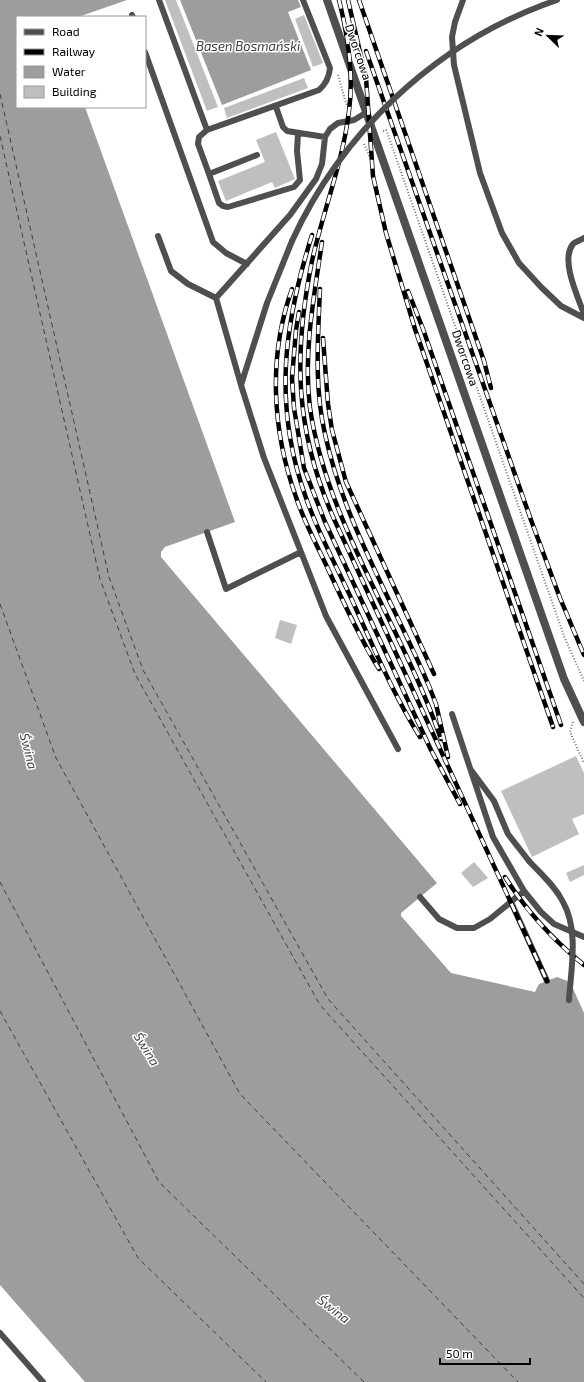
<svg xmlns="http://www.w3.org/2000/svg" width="584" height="1382" font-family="'Exo 2',sans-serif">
<rect width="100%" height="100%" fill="#fff"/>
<!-- water -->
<path fill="#9d9d9d" d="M0,0H127L78,17H17V107H85L235,522L165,547L161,552V557L437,883L401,913V916L451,973L535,992L539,984L557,977L570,982L584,1013V1382H85L0,1285Z
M180,0H298L301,7L288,12L311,70L222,105Z"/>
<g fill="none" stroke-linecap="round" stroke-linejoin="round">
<!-- ferry -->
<path stroke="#3e3e3e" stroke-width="1" stroke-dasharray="5 4" stroke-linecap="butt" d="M0,94L109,577L143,670L328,999L584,1284
M0,136L100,579L135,674L320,1005L584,1298
M0,604L56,758L240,1094L518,1382
M0,882L159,1182L364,1382
M0,1011L138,1258L266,1382"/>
</g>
<!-- building -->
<path fill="#bfbfbf" d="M165,0H176L218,107L207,111Z
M304,15L323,63L313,67L295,19Z
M304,78L308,88L227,118L224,108Z
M276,132L295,179L275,188L272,182L226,201L218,181L265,162L256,140Z
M280,620L297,625L291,644L275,638Z
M576,756L584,773V814L572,819L579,834L532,857L501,791Z
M474,862L488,878L473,887L461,873Z
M584,865V875L570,882L566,873Z"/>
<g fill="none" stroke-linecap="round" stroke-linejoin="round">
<!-- path -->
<path stroke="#717171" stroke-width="2" stroke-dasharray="1 2" stroke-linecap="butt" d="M338,75L345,100L350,112
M383,131L386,130L387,132L564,636L584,681
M364,144L372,162
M573,722L570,732L584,763"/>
<!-- service -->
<path stroke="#4f4f4f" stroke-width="6" d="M159,0L207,130L199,137L198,144L209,174L257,155
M463,0L455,22L452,37L454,65L480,173L502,233L519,263L541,287L561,306L584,318
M543,5L557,0
M132,15L133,17
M145,52L213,242L226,253L247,264
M276,107L283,127L287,131L325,137
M367,112L354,120L338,123L330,129L325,137L322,164L316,179L290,215L216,298L241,385L264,458L301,552L326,616L398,749
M207,130L319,90C326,84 329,78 330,68L303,0
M209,174L219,203L223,206L228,207L294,187L300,180L297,151L298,133
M158,236L171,271L188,284L216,298
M584,238C581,240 575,242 573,244C560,260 578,297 584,314
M241,385L267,303L292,241
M207,532L226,589L301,552
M452,714L493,837L524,891L541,912L554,924L584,937
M471,770L494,801L508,834L529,861
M420,897L439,919L457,928H474L490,919L524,891
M511,902L547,981
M0,1333L43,1382"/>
<!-- tertiary -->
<path stroke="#4f4f4f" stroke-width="8" d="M327,0L564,679L584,722"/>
<defs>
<path id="rail" d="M339,0C348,36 354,74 349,111C343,162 323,211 312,261C293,355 295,431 334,519L547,981
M348,0L366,78L373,176L386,233L415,329L553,727
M359,0L484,361L491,388
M366,51L531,520L560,598L584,655
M312,235C284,324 273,404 305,495C317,531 336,565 352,600C373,646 393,694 420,737
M322,242C314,297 303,353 310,408C327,524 403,628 441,739
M292,289C268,356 272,430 296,497C304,522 317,545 328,569C344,603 359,637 379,669
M320,289C318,337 314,387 325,434C344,523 394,603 429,686L436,704L448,757
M408,291L423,329L561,725
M299,312L296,330L292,378L294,408L304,468L325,522L431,750L460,804
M323,338L328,404L332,430L346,482L434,674
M505,877C527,912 552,939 584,965"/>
</defs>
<!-- rail casing -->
<use href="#rail" stroke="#000" stroke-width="4.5"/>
<!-- rail -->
<use href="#rail" stroke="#fff" stroke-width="3" stroke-dasharray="9" stroke-linecap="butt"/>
<!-- service-bridge -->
<path stroke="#4f4f4f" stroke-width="6" d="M292,241C341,134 432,47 543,5
M529,861C541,874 555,886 563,902C579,930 571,969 569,1000"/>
</g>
<g text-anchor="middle" stroke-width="3" stroke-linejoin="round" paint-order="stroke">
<!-- street labels -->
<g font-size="12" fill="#000" stroke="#fff">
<text transform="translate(358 52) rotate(71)" y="4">Dworcowa</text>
<text transform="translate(465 358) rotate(71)" y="4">Dworcowa</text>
</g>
<!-- water labels -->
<g font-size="13" font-style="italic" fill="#3e3e3e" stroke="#fff">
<text x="248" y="51">Basen Bosmański</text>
<text transform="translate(29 751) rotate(76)" y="5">Świna</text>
<text transform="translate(147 1049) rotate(59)" y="5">Świna</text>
<text transform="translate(334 1309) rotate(38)" y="5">Świna</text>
</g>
</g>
<!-- legend -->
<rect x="16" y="16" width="130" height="92" fill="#ffffff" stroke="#999999"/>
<rect x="24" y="29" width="20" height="6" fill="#4f4f4f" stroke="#999999"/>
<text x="52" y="36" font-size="12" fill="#000000">Road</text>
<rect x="24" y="49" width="20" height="6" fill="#000000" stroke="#999999"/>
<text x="52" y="56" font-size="12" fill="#000000">Railway</text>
<rect x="24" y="66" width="20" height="12" fill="#9d9d9d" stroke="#999999"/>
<text x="52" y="76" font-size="12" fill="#000000">Water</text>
<rect x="24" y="86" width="20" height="12" fill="#bfbfbf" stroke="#999999"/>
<text x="52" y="96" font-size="12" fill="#000000">Building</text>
<!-- north arrow -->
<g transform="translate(548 36) rotate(293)" stroke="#ffffff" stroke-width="3" paint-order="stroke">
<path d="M0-3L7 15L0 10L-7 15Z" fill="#000000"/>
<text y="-6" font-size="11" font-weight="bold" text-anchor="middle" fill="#000000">N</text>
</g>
<!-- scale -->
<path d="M440 1358v6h90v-6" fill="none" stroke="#000000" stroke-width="2"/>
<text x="446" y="1358" font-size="12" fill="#000000" stroke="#ffffff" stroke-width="3" paint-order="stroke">50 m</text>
</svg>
